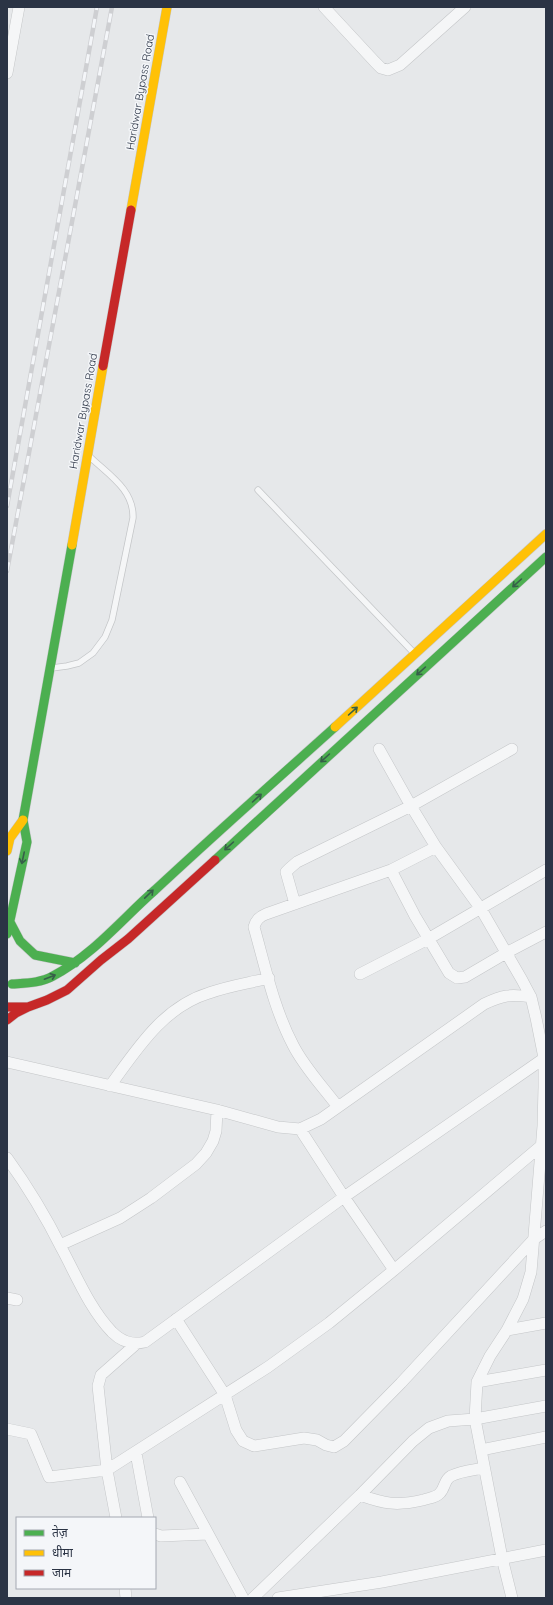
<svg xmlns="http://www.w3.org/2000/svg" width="553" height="1605" font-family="Quicksand,'Noto Sans Devanagari',sans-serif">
<rect width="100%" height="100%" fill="#e6e8ea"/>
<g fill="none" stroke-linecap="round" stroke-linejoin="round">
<defs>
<path id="lane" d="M258,490L414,653
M52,668L67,666L79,663L93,653L105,637L112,620L133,518C134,490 109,475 90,457"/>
<path id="street" d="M324,7L375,62L381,68L388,70L400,65L465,7
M7,73L19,7
M379,749L411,806L436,847L481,909L522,980L531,997
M391,870L415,916L449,973L457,978L465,977L506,953L546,932
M295,904L286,872L290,868L297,862L411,806L512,749
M360,974L428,939L546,870
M7,1062L217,1110L278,1127L300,1129L321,1119L484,1004C503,995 510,994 531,997L536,1018L544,1058V1087L543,1126L531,1272L523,1299L507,1330L490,1356L477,1382L475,1419L502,1558L512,1598
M110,1086C137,1049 163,1007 209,993C228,986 249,983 269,978
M338,1107C323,1087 304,1067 293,1045C274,1009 265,966 254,927C256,920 259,917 266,914L391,870L436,847
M300,1129L344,1197L394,1270
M7,1158C28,1187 46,1217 62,1249C77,1277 90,1309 112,1332C122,1342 132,1345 145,1342L344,1197L546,1057
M60,1245L120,1218L151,1198L196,1164L206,1153L213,1141L216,1131L217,1110
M7,1298L17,1300
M176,1319L225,1395L236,1430L243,1441L254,1446L304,1438L317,1440L326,1445L334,1447L344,1441L401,1383L534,1239L546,1231
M507,1330L546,1323
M477,1382L546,1370
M7,1429L31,1434L49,1477L107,1470L268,1367L329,1323L394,1270L542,1145
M481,1450L546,1437
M136,1453L148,1518
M180,1482L243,1598
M360,1495C385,1504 397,1506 423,1500C428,1498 436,1498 440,1493C445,1488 444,1480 451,1476C461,1471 474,1470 484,1468
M116,1518L107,1470L98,1386L101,1375L135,1345
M155,1534L161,1536L208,1534
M125,1588L126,1598
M253,1598L360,1495L413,1441L429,1428L448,1421L475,1419L546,1406
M278,1598L382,1582L546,1550"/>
<path id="fast" d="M215,860L546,557
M10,922L20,941L35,955L75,963
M7,934L27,842L23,820L72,545
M12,984C26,983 41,983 53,976C93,955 122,919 155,890C214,835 275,781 335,727"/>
<path id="slow" d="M131,210L167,7
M72,545L103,366
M335,727L546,534
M7,851L10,838L23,820"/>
<path id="jam" d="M103,366L131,210
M7,1007H28L47,1000L67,990L101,960L128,939L215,860
M7,1020L16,1013L28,1007"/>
</defs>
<!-- lane casing -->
<use href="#lane" stroke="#c4c6c8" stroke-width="7"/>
<!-- street casing -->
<use href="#street" stroke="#c4c6c8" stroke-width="12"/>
<!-- fast casing -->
<use href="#fast" stroke="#c4c6c8" stroke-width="10"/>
<!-- slow casing -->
<use href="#slow" stroke="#c4c6c8" stroke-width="10"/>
<!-- jam casing -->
<use href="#jam" stroke="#c4c6c8" stroke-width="10"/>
<!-- lane -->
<use href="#lane" stroke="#f5f6f7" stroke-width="5.5"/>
<!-- street -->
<use href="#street" stroke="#f5f6f7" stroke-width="11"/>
<!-- fast -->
<use href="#fast" stroke="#4caf50" stroke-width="9"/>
<!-- slow -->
<use href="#slow" stroke="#ffc107" stroke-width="9"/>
<!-- jam -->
<use href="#jam" stroke="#c62828" stroke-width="9"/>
<defs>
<path id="rail" d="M7,506L97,7
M7,571L112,7"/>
</defs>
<!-- rail casing -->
<use href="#rail" stroke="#cecfd2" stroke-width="4.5"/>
<!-- rail -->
<use href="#rail" stroke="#f4f6f9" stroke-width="3" stroke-dasharray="9" stroke-linecap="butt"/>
</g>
<!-- one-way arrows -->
<defs><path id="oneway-shaft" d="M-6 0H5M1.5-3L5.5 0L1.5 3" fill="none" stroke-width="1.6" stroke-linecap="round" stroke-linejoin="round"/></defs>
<g stroke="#375f49">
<use href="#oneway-shaft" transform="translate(517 583) rotate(138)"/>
<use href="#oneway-shaft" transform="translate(421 671) rotate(138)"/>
<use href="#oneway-shaft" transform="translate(353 711) rotate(-42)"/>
<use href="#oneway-shaft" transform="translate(325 758) rotate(138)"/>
<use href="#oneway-shaft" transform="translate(257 798) rotate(-42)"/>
<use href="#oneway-shaft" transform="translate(229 846) rotate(138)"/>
<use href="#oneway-shaft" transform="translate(23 858) rotate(102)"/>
<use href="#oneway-shaft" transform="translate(149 894) rotate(-44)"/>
<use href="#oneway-shaft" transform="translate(50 977) rotate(-21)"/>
</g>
<g text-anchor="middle" stroke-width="3" stroke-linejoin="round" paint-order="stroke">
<!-- street labels -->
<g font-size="11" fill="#2b3445" stroke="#f4f6f9">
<text transform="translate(140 92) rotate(-80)" y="4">Haridwar Bypass Road</text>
<text transform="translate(83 411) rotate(-80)" y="4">Haridwar Bypass Road</text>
</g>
</g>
<!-- border -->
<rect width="553" height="1605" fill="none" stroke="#2b3445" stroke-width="16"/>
<!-- legend -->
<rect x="16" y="1517" width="140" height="72" fill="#f4f6f9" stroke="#a4a8b1"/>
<rect x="24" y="1530" width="20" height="6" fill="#4caf50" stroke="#a4a8b1"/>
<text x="52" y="1537" font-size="12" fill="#2b3445">तेज़</text>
<rect x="24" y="1550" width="20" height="6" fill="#ffc107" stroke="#a4a8b1"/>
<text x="52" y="1557" font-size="12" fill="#2b3445">धीमा</text>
<rect x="24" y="1570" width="20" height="6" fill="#c62828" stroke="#a4a8b1"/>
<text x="52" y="1577" font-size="12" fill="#2b3445">जाम</text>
</svg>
